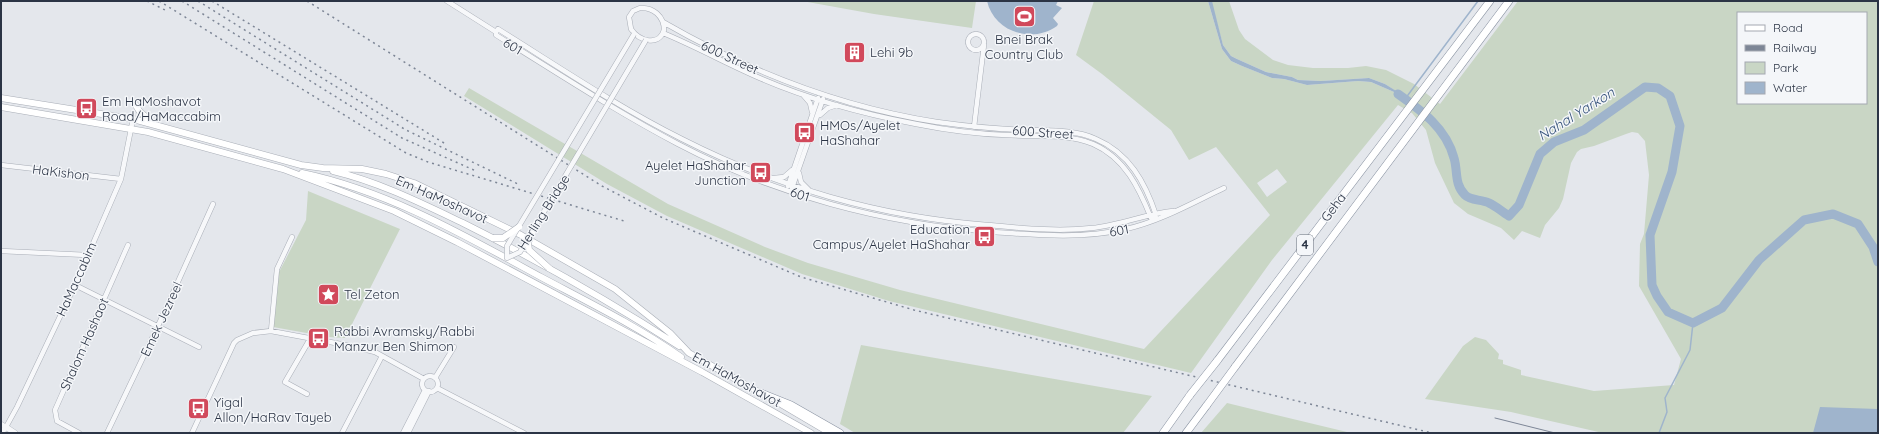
<svg xmlns="http://www.w3.org/2000/svg" width="1879" height="434" font-family="Quicksand,sans-serif">
<rect width="100%" height="100%" fill="#e4e7ec"/>
<!-- green -->
<path fill="#c9d6c5" fill-rule="evenodd" d="M802,1H976L972,28L874,14Z
M1094,1H1208L1222,49L1231,61L1242,66L1272,78L1284,79L1307,85L1358,81L1371,82L1394,92L1406,102L1408,99L1385,84L1369,78L1321,81L1298,80L1292,77L1266,72L1237,59L1231,56L1223,45L1211,1H1229L1239,30L1245,39L1273,60L1288,65L1313,68H1348L1366,66L1386,70L1414,84L1440,104L1518,1H1878V433H1603L1511,412L1425,399L1463,346L1475,337L1486,340L1499,354L1498,359L1503,360V364L1521,370V375L1594,391L1674,385L1681,359L1639,286L1640,244L1644,234L1649,175L1645,141L1638,133L1632,132L1626,134L1594,146L1581,149L1577,152L1571,163L1563,199L1559,208L1545,225L1540,238L1522,231L1514,240L1501,228L1468,214L1454,203L1435,163L1426,130L1412,113L1398,105L1272,260L1191,373L889,301L802,274L667,216L607,184L464,96L469,88L668,204L765,247L808,263L900,290L1144,349L1270,215L1216,147L1189,160L1171,130L1102,74L1076,55ZM1738,13H1866V103H1738ZM1277,169L1287,182L1267,197L1257,183Z
M308,191L400,229L345,338L329,337L273,327L277,276L306,220Z
M861,345L1152,396L1123,433H855L840,424Z
M1227,403L1347,432L1352,433H1201Z"/>
<!-- water -->
<path fill="#9fb4cc" d="M987,1H1058L1056,5L1062,8L1053,18L1058,24L1057,26C1032,44 994,32 987,1Z
M1208,1H1212L1223,45L1231,56L1237,59L1266,72L1292,77L1298,80L1321,81L1369,78L1385,84L1409,99L1406,102L1394,92L1371,82L1358,81L1307,85L1284,79L1272,78L1242,66L1231,61L1222,49Z
M1820,407L1878,409V433H1813Z"/>
<g fill="none" stroke-linecap="round" stroke-linejoin="round">
<!-- stream -->
<path stroke="#9fb4cc" stroke-width="1.5" d="M1405,99L1478,1
M1659,433L1667,412L1665,398L1690,350L1693,323"/>
<!-- river -->
<path stroke="#9fb4cc" stroke-width="9" d="M1398,94C1422,111 1446,128 1454,158C1458,171 1454,184 1465,195C1471,201 1481,199 1489,203C1496,206 1502,212 1509,216L1519,205L1540,154L1554,142L1584,130L1645,87L1658,88L1670,96L1680,126L1672,172L1650,235L1652,285L1657,296L1668,312L1693,323L1722,308L1759,260L1804,220L1833,214L1858,224L1873,247L1878,262"/>
<defs>
<path id="minor" d="M447,1L496,32
M640,8C653,7 664,16 664,30C659,47 639,41 631,29L629,17L633,11Z
M663,22C748,71 840,107 937,122C966,126 995,129 1025,130C1048,131 1074,129 1096,139C1129,153 1145,182 1156,215L1155,217
M496,32V35C556,72 615,111 678,144C775,195 884,224 993,232C1037,235 1083,239 1126,229C1161,221 1192,203 1224,188
M496,32L498,29C559,67 618,107 682,139C776,187 881,217 987,225C1021,228 1057,232 1092,228C1120,225 1146,214 1173,211
M663,33C697,47 729,65 762,79C811,100 864,114 916,124C946,130 976,134 1006,135C1034,137 1067,133 1093,144C1125,158 1139,188 1151,218
M968 42a8 8 0 1 1 16 0a8 8 0 1 1-16 0Z
M804,96L810,103L812,112
M820,115L828,108L837,105
M974,127L984,45
M1,165L121,179
M799,173L801,182L809,190
M774,178L784,177L792,170
M788,186L818,98
M792,188L823,99
M1,251L87,255
M75,285L199,347
M271,331L277,269L292,237
M422 384a8 8 0 1 1 16 0a8 8 0 1 1-16 0Z
M435,378L454,347
M437,388L524,433
M307,394L285,382L310,339
M1,424L6,427L17,407L75,285L121,179L133,119
M79,433L57,421L55,410L128,245
M107,433L158,326L213,204
M192,433L234,343L237,340L253,333L271,331L346,345L375,352L424,379
M342,433L382,356
M403,433L425,390
M408,433L429,391"/>
<path id="tertiary" d="M1,433L6,427L15,433"/>
<path id="secondary" d="M1,98L133,119L301,165L323,168L362,169L386,174L414,183L521,235L615,289L670,333L689,353L764,395
M135,104L140,112L152,122
M1,107L148,132L283,169L394,211L457,242L702,372L811,433
M333,171C379,182 421,203 463,223C537,260 609,301 679,346
M302,173C388,191 464,235 541,277C588,302 637,326 681,357
M779,403L830,433"/>
<path id="trunk" d="M1217,361L1490,1
M1235,367L1509,1
M761,393L791,405L840,433
M1163,433L1190,395
M1186,433L1207,405"/>
</defs>
<!-- minor casing -->
<use href="#minor" stroke="#a9aeb7" stroke-width="5.5"/>
<!-- tertiary casing -->
<use href="#tertiary" stroke="#a9aeb7" stroke-width="6"/>
<!-- secondary casing -->
<use href="#secondary" stroke="#a9aeb7" stroke-width="7"/>
<!-- trunk casing -->
<use href="#trunk" stroke="#8b94a3" stroke-width="8"/>
<!-- minor -->
<use href="#minor" stroke="#f7f8fa" stroke-width="4.5"/>
<!-- tertiary -->
<use href="#tertiary" stroke="#f7f8fa" stroke-width="5.5"/>
<!-- secondary -->
<use href="#secondary" stroke="#fff" stroke-width="6"/>
<!-- trunk -->
<use href="#trunk" stroke="#fff" stroke-width="7"/>
<!-- tram -->
<path stroke="#7d8696" stroke-width="1" d="M1495,418L1555,433"/>
<!-- rail -->
<path stroke="#7d8696" stroke-width="1.5" stroke-dasharray="2 4" stroke-linecap="butt" d="M147,1L165,10
M159,1L406,153L428,162L624,221
M182,1L402,138L476,171
M198,1L406,130L520,185
M212,1L444,143
M307,1L602,186L663,218L801,277L914,310L1432,433"/>
<defs>
<path id="minor-bridge" d="M634,34L507,246V258L520,252L646,40"/>
<path id="secondary-bridge" d="M532,233L528,243L529,250L549,268
M493,238H503L519,227"/>
<path id="trunk-bridge" d="M1190,395L1217,361
M1207,405L1235,367"/>
</defs>
<!-- minor-bridge casing -->
<use href="#minor-bridge" stroke="#a9aeb7" stroke-width="5.5" stroke-linecap="butt"/>
<!-- secondary-bridge casing -->
<use href="#secondary-bridge" stroke="#a9aeb7" stroke-width="7" stroke-linecap="butt"/>
<!-- trunk-bridge casing -->
<use href="#trunk-bridge" stroke="#8b94a3" stroke-width="8" stroke-linecap="butt"/>
<!-- minor-bridge -->
<use href="#minor-bridge" stroke="#f7f8fa" stroke-width="4.5"/>
<!-- secondary-bridge -->
<use href="#secondary-bridge" stroke="#fff" stroke-width="6"/>
<!-- trunk-bridge -->
<use href="#trunk-bridge" stroke="#fff" stroke-width="7"/>
</g>
<!-- icons -->
<defs>
<symbol id="stadium-square" viewBox="-11 -11 22 22"><rect x="-9" y="-9" width="18" height="18" rx="4" fill="#d1495b" stroke="#f4f6f9"/><path d="M0-5a6.5 5 0 1 0 0 10a6.5 5 0 1 0 0-10ZM-3.5-1.8h7v3.6h-7Z" fill="#fff"/></symbol>
<symbol id="building-square" viewBox="-11 -11 22 22"><rect x="-9" y="-9" width="18" height="18" rx="4" fill="#d1495b" stroke="#f4f6f9"/><path d="M-4-6H4V6H1V3H-1V6H-4ZM-2.5-4.3h1.7v1.8h-1.7ZM.8-4.3h1.7v1.8H.8ZM-2.5-1h1.7V.8h-1.7ZM.8-1h1.7V.8H.8Z" fill="#fff"/></symbol>
<symbol id="bus-square" viewBox="-11 -11 22 22"><rect x="-9" y="-9" width="18" height="18" rx="4" fill="#d1495b" stroke="#f4f6f9"/><path d="M-5-6H5V4H4V6H2V4H-2V6H-4V4H-5ZM-3.5-4V0h7V-4ZM-3.5 1.2v1.5H-2V1.2ZM2 1.2v1.5H3.5V1.2Z" fill="#fff"/></symbol>
<symbol id="sight-square" viewBox="-11 -11 22 22"><rect x="-9" y="-9" width="18" height="18" rx="4" fill="#d1495b" stroke="#f4f6f9"/><path d="M0-6L1.8-2.2L6-1.7L2.9 1.2L3.7 5.4L0 3.3L-3.7 5.4L-2.9 1.2L-6-1.7L-1.8-2.2Z" fill="#fff"/></symbol>
</defs>
<g fill-rule="evenodd">
<use href="#stadium-square" x="1012" y="4" width="25" height="25"/>
<use href="#building-square" x="842" y="40" width="25" height="25"/>
<use href="#bus-square" x="74" y="96" width="25" height="25"/>
<use href="#bus-square" x="792" y="120" width="25" height="25"/>
<use href="#bus-square" x="748" y="160" width="25" height="25"/>
<use href="#bus-square" x="972" y="224" width="25" height="25"/>
<use href="#sight-square" x="316" y="282" width="25" height="25"/>
<use href="#bus-square" x="306" y="326" width="25" height="25"/>
<use href="#bus-square" x="186" y="396" width="25" height="25"/>
</g>
<g text-anchor="middle" stroke-width="3" stroke-linejoin="round" paint-order="stroke">
<!-- shield labels -->
<rect fill="#f4f6f9" stroke="#676e7b" stroke-width="1" x="1297" y="235" width="16" height="20" rx="3"/>
<g font-size="12" font-weight="bold" fill="#2b3445">
<text x="1305" y="249">4</text>
</g>
<!-- poi labels -->
<g font-size="13" fill="#2b3445" stroke="#f4f6f9" text-anchor="start">
<text x="1024" y="44" text-anchor="middle">Bnei Brak<tspan x="1024" dy="15">Country Club</tspan></text>
<text x="870" y="57">Lehi 9b</text>
<text x="102" y="106">Em HaMoshavot<tspan x="102" dy="15">Road/HaMaccabim</tspan></text>
<text x="820" y="130">HMOs/Ayelet<tspan x="820" dy="15">HaShahar</tspan></text>
<text x="746" y="170" text-anchor="end">Ayelet HaShahar<tspan x="746" dy="15">Junction</tspan></text>
<text x="970" y="234" text-anchor="end">Education<tspan x="970" dy="15">Campus/Ayelet HaShahar</tspan></text>
<text x="344" y="299">Tel Zeton</text>
<text x="334" y="336">Rabbi Avramsky/Rabbi<tspan x="334" dy="15">Manzur Ben Shimon</tspan></text>
<text x="214" y="407">Yigal<tspan x="214" dy="15">Allon/HaRav Tayeb</tspan></text>
</g>
<!-- street labels -->
<g font-size="13" fill="#2b3445" stroke="#f4f6f9">
<text transform="translate(513 46) rotate(31)" y="5">601</text>
<text transform="translate(730 57) rotate(25)" y="5">600 Street</text>
<text transform="translate(1043 132) rotate(4)" y="5">600 Street</text>
<text transform="translate(61 172) rotate(7)" y="5">HaKishon</text>
<text transform="translate(800 194) rotate(18)" y="5">601</text>
<text transform="translate(442 199) rotate(24)" y="5">Em HaMoshavot</text>
<text transform="translate(1333 207) rotate(-53)" y="5">Geha</text>
<text transform="translate(543 212) rotate(-58)" y="5">Herling Bridge</text>
<text transform="translate(1119 230) rotate(-11)" y="5">601</text>
<text transform="translate(76 279) rotate(-66)" y="5">HaMaccabim</text>
<text transform="translate(161 319) rotate(-65)" y="5">Emek Jezreel</text>
<text transform="translate(84 344) rotate(-66)" y="5">Shalom Hashaot</text>
<text transform="translate(737 379) rotate(29)" y="5">Em HaMoshavot</text>
</g>
<!-- water labels -->
<g font-size="14" font-style="italic" fill="#34527a" stroke="#f4f6f9">
<text transform="translate(1576 114) rotate(-32)" y="5">Nahal Yarkon</text>
</g>
</g>
<!-- border -->
<rect width="1879" height="434" fill="none" stroke="#2b3445" stroke-width="4"/>
<!-- legend -->
<rect x="1737" y="12" width="130" height="92" fill="#f4f6f9" stroke="#a4a8b1"/>
<rect x="1745" y="25" width="20" height="6" fill="#ffffff" stroke="#a4a8b1"/>
<text x="1773" y="32" font-size="12" fill="#2b3445">Road</text>
<rect x="1745" y="45" width="20" height="6" fill="#7d8696" stroke="#a4a8b1"/>
<text x="1773" y="52" font-size="12" fill="#2b3445">Railway</text>
<rect x="1745" y="62" width="20" height="12" fill="#c9d6c5" stroke="#a4a8b1"/>
<text x="1773" y="72" font-size="12" fill="#2b3445">Park</text>
<rect x="1745" y="82" width="20" height="12" fill="#9fb4cc" stroke="#a4a8b1"/>
<text x="1773" y="92" font-size="12" fill="#2b3445">Water</text>
</svg>
